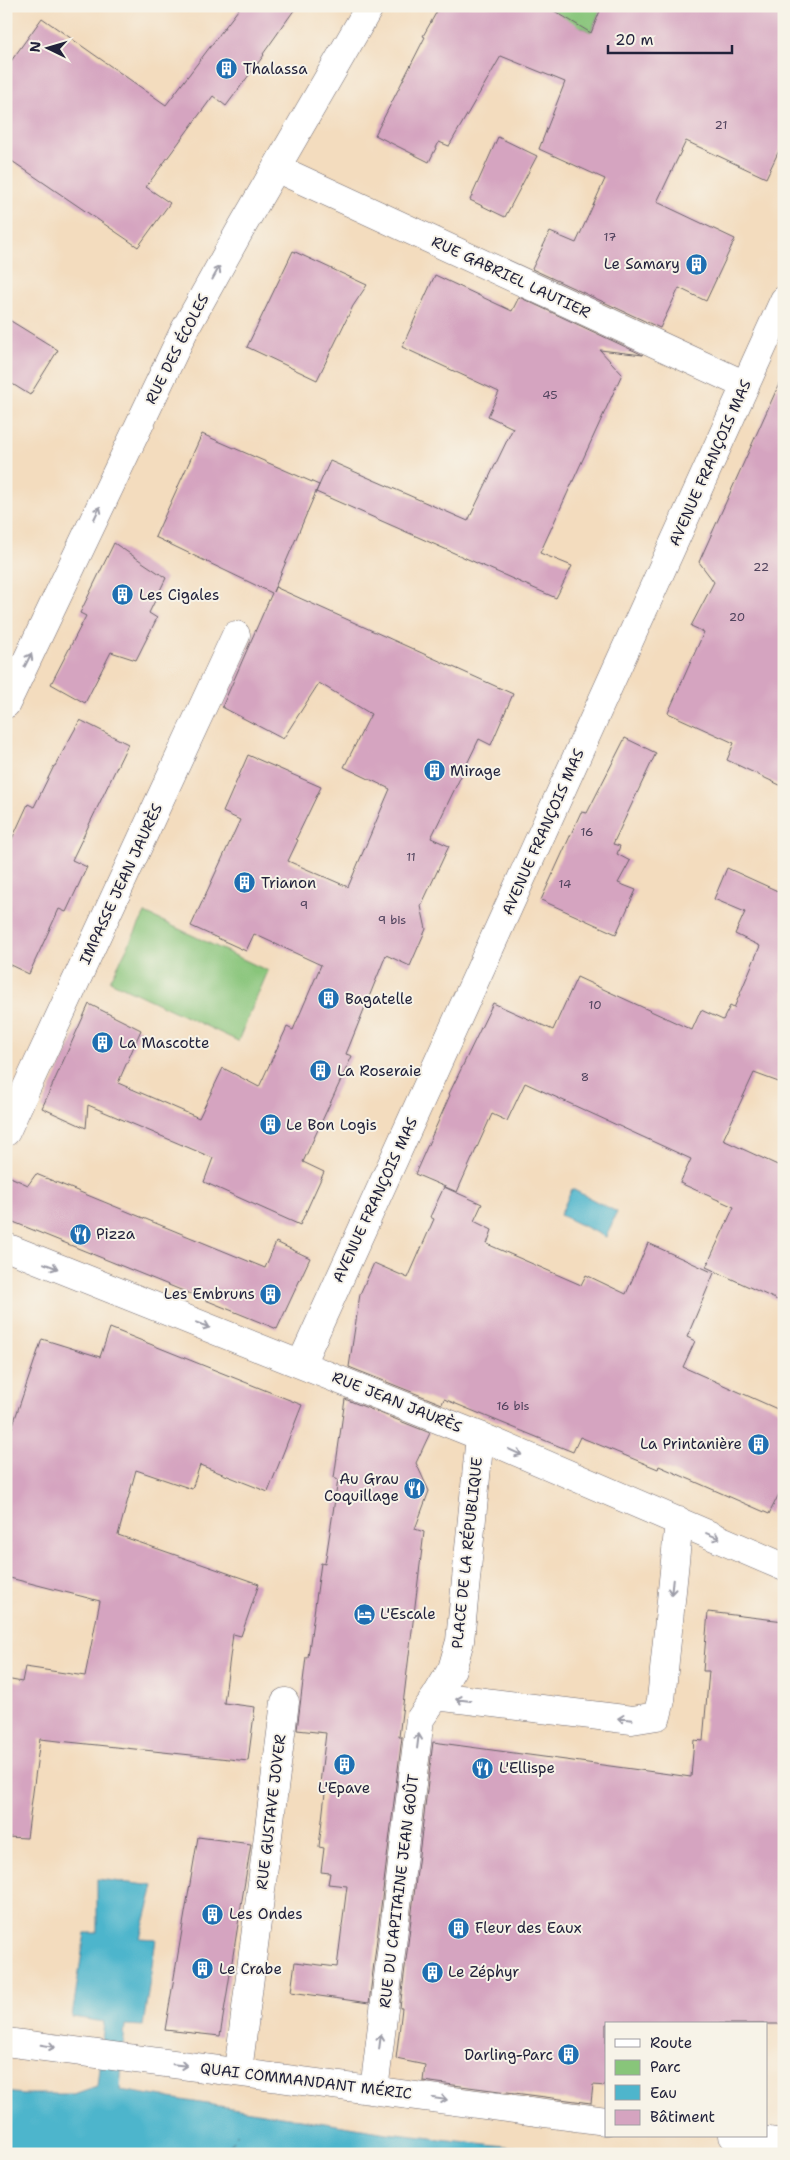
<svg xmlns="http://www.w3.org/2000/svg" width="790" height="2160" font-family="'Shantell Sans',sans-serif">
<rect width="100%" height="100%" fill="#f7f3e8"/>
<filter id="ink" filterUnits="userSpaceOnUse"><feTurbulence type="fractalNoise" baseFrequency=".02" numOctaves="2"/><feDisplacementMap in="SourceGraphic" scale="10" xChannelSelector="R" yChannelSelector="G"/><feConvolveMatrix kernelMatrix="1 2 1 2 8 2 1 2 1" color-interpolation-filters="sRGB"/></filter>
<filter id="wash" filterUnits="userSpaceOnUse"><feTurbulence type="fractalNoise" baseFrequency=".0096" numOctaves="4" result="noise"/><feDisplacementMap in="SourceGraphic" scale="20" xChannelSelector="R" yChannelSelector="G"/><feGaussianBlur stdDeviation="1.12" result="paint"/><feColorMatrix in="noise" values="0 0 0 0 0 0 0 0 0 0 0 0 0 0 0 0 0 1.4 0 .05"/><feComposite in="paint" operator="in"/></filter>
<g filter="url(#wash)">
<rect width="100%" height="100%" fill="#f3dcbe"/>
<!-- green -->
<path fill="#88c57a" stroke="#55745a" d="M546,6H602L591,32L570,22Z
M145,913L268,971L238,1041L110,981Z"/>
<!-- water -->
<path fill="#4eb5cc" stroke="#386c84" d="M572,1189L617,1212L606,1237L560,1215Z
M97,1879L154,1886L140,1938L156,1939L143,2026L125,2025L120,2090L387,2133L576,2154H6V2092L22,2094H74L97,2086L104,2022L72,2017L85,1933H97Z"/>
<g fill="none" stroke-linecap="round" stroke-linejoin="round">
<!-- ferry -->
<path stroke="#31556e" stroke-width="1" stroke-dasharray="6 5" stroke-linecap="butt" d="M323,2148L324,2154
M224,2154L237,2134"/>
</g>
<g id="blocks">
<!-- building -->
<path fill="#d5a4c0" d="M241,6H297L263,54L264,55L226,106L213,96L146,187L170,203L138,247L6,157V68L42,18L166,105Z
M440,6H546L591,33L602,6H784V140L766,178L686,141L657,202L735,239L706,301L679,288L660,328L532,269L550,232L576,243L605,179L539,149L565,82L501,56L449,146L439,142L429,162L375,135L425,37L423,36Z
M498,137L537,156L505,217L470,200Z
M293,251L367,285L353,306L317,380L247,347Z
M435,275L512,311L519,297L643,355L600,350L622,374L540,553L572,566L556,598L316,492L330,461L468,521L513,428L488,416L499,392L402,347Z
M6,318L58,350L30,395L6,380Z
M784,373V787L727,760L734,743L668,713L704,632L691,626L714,582L699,562Z
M202,434L319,485L273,592L275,587L513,694L491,745L479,739L431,838L449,846L421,906L426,929L410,966L386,955L346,1054L352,1056L303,1162L324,1172L300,1225L204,1182L213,1158L88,1105L86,1128L42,1108L89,1004L141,1030L118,1083L199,1118L223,1068L259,1087L287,1027L293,1030L321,965L254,934L246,951L191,926L240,820L223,812L248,755L321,787L296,839L298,840L288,861L348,887L390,789L344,767L371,714L319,683L283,739L222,707L272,593L155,537Z
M114,543L166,578L149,613L157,618L136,660L111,652L85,703L51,684L86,616L80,613Z
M80,720L128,744L72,860L87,867L66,912L59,909L29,974L6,963V852L28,804L34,807L54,766H55Z
M625,738L656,753L613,844L620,846L617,854L630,861L618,883L636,890L616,934L541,900L581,812L587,813Z
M727,868L782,893L784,891V1084L754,1073L723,1140L784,1168V1303L706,1267L734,1207L680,1183L691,1159L525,1083L507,1121L492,1114L457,1192L415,1174L450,1095L449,1094L493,1003L553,1030L577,977L692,1030L701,1010L723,1020L730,1006L734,1008L760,946L735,934L745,912L714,899Z
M36,1174L265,1268L276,1242L310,1258L277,1329L6,1219V1175L28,1185Z
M444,1187L482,1204L474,1221L492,1230L487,1244L581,1285L586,1275L626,1294L648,1243L714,1273L687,1337L695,1341L683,1367L784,1412V1484L769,1514L659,1466L658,1469L580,1437L573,1452L444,1399L442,1404L349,1367L360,1294L374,1263L408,1278L434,1219L430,1217Z
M110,1328L302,1405L268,1492L200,1465L192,1489L136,1470L118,1535L259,1584L241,1636L233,1634L224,1703L255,1707L248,1761L40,1739L27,1838L6,1837V1679L22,1682L25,1667L85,1676L100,1601L6,1577V1445L42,1339L100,1357Z
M345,1399L430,1433L416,1463L429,1491L415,1529L424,1532L399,1737H402L369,2003L291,1992L295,1962L337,1967L347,1886L328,1884L330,1873L321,1872L324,1848L319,1847L325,1793L319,1792L326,1733L297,1730L306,1657H308L321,1563L325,1564L338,1480L334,1478Z
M708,1612L784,1621V2024H606V2086L593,2085L591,2103L423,2081L425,2065L396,2059L402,2008H400L433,1742L691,1777L694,1740L703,1741L709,1671H703Z
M198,1837L251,1844L220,2036L165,2030Z"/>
</g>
</g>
<g filter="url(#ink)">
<use href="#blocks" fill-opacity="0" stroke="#6b6369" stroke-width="1"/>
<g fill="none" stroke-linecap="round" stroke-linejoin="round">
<defs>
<path id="street" d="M276,168L745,385
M6,704L184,331L239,232L370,6
M6,1132L236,635
M6,1247L480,1436L784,1567
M301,1364L784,300
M480,1436L460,1641L452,1669L436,1696L632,1720L657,1716L661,1700L679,1521
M6,2042L606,2121
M238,2071L285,1702
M374,2090L420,1719L436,1696
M733,2136L784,2143"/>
</defs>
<!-- street casing -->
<use href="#street" stroke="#6b6369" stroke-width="29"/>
<!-- street -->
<use href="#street" stroke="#fff" stroke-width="28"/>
</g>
<!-- one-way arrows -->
<defs><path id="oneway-shaft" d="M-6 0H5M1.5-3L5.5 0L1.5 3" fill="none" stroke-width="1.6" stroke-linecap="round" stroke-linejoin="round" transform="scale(1.25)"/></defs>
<g stroke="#9c9ca7">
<use href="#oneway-shaft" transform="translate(216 273) rotate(-61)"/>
<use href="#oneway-shaft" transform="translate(97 513) rotate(-65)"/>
<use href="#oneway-shaft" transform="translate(28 660) rotate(-63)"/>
<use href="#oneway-shaft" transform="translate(51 1266) rotate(21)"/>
<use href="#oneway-shaft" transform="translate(203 1325) rotate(21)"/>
<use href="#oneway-shaft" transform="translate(515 1452) rotate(24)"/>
<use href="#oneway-shaft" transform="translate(713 1536) rotate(23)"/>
<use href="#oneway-shaft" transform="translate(672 1587) rotate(96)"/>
<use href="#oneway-shaft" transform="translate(463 1700) rotate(-173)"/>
<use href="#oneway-shaft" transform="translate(625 1719) rotate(-174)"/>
<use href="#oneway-shaft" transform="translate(418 1741) rotate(-83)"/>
<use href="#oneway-shaft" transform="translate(380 2042) rotate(-83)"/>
<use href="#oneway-shaft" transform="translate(48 2046) rotate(9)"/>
<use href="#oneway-shaft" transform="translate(180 2065) rotate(6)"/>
<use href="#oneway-shaft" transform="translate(440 2099) rotate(8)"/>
</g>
</g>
<!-- icons -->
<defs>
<symbol id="building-disc" viewBox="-11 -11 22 22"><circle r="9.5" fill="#1f6fb2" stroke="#f7f3e8"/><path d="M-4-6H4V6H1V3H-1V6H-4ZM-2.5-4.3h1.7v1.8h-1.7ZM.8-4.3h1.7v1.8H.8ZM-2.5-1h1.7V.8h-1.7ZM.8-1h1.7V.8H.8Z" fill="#fff"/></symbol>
<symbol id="restaurant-disc" viewBox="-11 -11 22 22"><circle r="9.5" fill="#1f6fb2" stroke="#f7f3e8"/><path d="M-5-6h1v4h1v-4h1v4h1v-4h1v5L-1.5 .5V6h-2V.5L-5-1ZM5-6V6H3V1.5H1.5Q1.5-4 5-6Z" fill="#fff"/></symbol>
<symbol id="hotel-disc" viewBox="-11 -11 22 22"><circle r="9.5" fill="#1f6fb2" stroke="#f7f3e8"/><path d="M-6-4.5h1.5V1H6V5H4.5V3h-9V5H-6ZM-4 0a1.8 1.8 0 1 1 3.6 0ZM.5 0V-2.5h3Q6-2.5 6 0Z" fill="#fff"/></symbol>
</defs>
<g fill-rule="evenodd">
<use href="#building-disc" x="214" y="56" width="25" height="25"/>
<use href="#building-disc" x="684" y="252" width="25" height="25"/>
<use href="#building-disc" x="110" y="582" width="25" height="25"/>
<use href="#building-disc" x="422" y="758" width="25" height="25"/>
<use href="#building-disc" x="232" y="870" width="25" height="25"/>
<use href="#building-disc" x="316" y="986" width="25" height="25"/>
<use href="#building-disc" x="90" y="1030" width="25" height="25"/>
<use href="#building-disc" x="308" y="1058" width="25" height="25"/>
<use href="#building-disc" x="258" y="1112" width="25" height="25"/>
<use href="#restaurant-disc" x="68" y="1222" width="25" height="25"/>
<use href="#building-disc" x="258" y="1282" width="25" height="25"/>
<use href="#building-disc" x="746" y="1432" width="25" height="25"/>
<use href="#restaurant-disc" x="402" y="1476" width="25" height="25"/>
<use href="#hotel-disc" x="352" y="1602" width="25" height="25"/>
<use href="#building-disc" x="332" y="1752" width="25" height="25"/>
<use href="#restaurant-disc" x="470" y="1756" width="25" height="25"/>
<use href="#building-disc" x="200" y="1902" width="25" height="25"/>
<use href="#building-disc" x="446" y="1916" width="25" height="25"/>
<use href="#building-disc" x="190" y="1956" width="25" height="25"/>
<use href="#building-disc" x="420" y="1960" width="25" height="25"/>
<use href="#building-disc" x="556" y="2042" width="25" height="25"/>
</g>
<g text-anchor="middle" stroke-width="4" stroke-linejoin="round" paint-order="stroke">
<!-- number labels -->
<g font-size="12" fill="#4f425c">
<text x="721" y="129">21</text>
<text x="610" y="241">17</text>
<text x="550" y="399">45</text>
<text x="761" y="571">22</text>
<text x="737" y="621">20</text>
<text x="587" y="836">16</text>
<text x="411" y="861">11</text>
<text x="565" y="888">14</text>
<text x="304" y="909">9</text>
<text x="392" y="924">9 bis</text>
<text x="595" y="1009">10</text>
<text x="585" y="1081">8</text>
<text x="513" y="1410">16 bis</text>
</g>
<!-- poi labels -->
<g font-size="15" fill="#22223b" stroke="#f7f3e8" text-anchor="start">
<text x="243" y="74">Thalassa</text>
<text x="680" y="269" text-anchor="end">Le Samary</text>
<text x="139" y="600">Les Cigales</text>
<text x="450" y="776">Mirage</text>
<text x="261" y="888">Trianon</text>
<text x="345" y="1004">Bagatelle</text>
<text x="119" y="1048">La Mascotte</text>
<text x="337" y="1076">La Roseraie</text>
<text x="286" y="1130">Le Bon Logis</text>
<text x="96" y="1239">Pizza</text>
<text x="255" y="1299" text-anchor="end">Les Embruns</text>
<text x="742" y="1449" text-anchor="end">La Printanière</text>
<text x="399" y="1484" text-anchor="end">Au Grau<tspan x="399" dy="17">Coquillage</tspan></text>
<text x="380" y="1619">L'Escale</text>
<text x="499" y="1773">L'Ellispe</text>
<text x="344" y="1793" text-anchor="middle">L'Epave</text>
<text x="229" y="1919">Les Ondes</text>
<text x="475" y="1933">Fleur des Eaux</text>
<text x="219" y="1974">Le Crabe</text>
<text x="448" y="1977">Le Zéphyr</text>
<text x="553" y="2060" text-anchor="end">Darling-Parc</text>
</g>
<!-- street labels -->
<g font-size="15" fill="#22223b" stroke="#f7f3e8">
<text transform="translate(511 277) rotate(25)" y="5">RUE GABRIEL LAUTIER</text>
<text transform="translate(177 349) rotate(-63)" y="5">RUE DES ÉCOLES</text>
<text transform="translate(710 463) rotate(-66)" y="5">AVENUE FRANÇOIS MAS</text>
<text transform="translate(543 832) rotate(-66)" y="5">AVENUE FRANÇOIS MAS</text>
<text transform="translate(121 884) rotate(-65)" y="5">IMPASSE JEAN JAURÈS</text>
<text transform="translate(375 1200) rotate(-65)" y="5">AVENUE FRANÇOIS MAS</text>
<text transform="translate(397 1402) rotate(22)" y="5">RUE JEAN JAURÈS</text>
<text transform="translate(467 1553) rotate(-84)" y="5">PLACE DE LA RÉPUBLIQUE</text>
<text transform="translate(271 1812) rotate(-83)" y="5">RUE GUSTAVE JOVER</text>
<text transform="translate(399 1891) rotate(-83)" y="5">RUE DU CAPITAINE JEAN GOÛT</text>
<text transform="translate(306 2081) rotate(7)" y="5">QUAI COMMANDANT MÉRIC</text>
</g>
</g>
<!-- margin -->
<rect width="790" height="2160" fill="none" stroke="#f7f3e8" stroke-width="25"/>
<!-- legend -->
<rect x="605" y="2022" width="162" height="115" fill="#f7f3e8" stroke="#a29fa3"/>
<rect x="615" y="2039" width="25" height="8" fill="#ffffff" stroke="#a29fa3"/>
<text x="650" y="2048" font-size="15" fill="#22223b">Route</text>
<rect x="615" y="2060" width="25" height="15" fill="#88c57a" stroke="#a29fa3"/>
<text x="650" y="2072" font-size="15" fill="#22223b">Parc</text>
<rect x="615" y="2085" width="25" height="15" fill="#4eb5cc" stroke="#a29fa3"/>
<text x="650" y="2098" font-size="15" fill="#22223b">Eau</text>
<rect x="615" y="2110" width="25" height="15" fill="#d5a4c0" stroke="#a29fa3"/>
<text x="650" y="2122" font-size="15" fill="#22223b">Bâtiment</text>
<!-- north arrow -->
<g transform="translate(48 48) rotate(275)" stroke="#f7f3e8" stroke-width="4" paint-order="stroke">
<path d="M0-4L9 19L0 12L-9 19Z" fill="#22223b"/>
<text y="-8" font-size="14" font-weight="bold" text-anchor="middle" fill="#22223b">N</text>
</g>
<!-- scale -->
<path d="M608 45v8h124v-8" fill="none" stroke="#22223b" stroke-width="2.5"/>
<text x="615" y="45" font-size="15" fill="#22223b" stroke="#f7f3e8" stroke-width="4" paint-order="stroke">20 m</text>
</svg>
